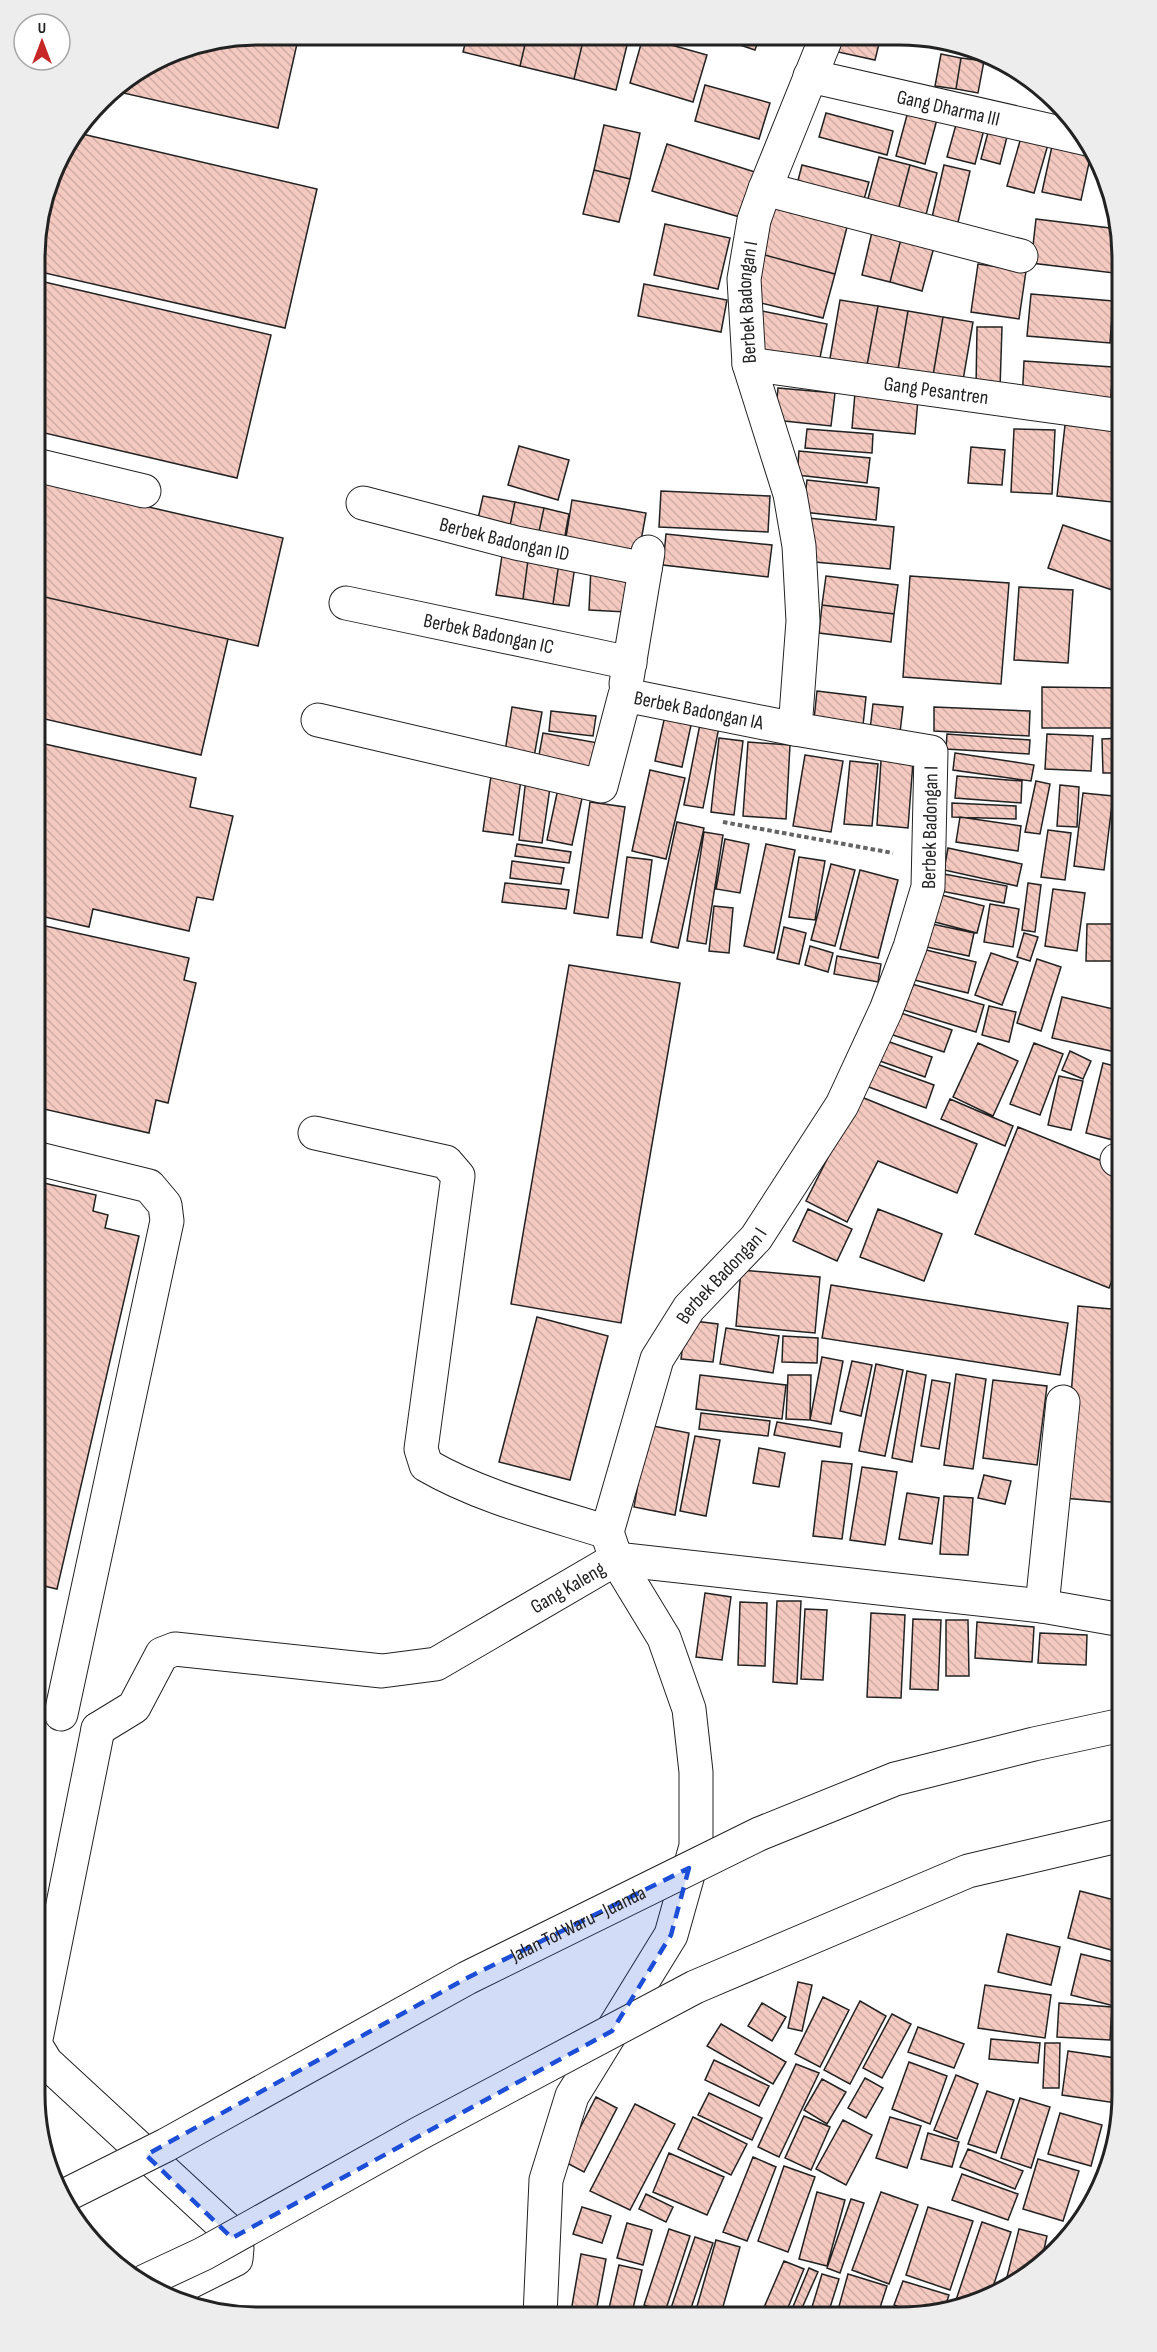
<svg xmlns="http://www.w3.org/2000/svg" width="1157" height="2352" font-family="'Sofia Sans Condensed',sans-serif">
<defs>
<pattern id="building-back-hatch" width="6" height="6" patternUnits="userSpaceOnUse" patternTransform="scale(1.5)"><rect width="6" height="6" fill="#f3c9c0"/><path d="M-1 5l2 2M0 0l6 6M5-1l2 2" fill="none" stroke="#d0aca5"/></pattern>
</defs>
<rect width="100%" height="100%" fill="#fff"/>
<!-- building -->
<path fill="url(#building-back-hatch)" stroke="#222" stroke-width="1.5" d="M258,34L299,35L278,128L110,90L173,51Z
M467,36H527L520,66L463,52Z
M527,36L584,37L574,79L520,66Z
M584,37H629L616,90L574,79Z
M643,37L707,55L693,102L630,83Z
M733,37L759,38L755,50L731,42Z
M842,38L880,40L875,60L838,52Z
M941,54L961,58L956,89L935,86Z
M961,58L984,61L978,93L956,89Z
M705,85L770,103L759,139L695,121Z
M910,104L939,112L925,164L896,156Z
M826,113L893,131L887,155L819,137Z
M959,114L986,122L975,164L947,157Z
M604,125L640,133L630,179L594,170Z
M990,125L1009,129L1000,164L981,159Z
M78,133L317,189L285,328L36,271V230L58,159Z
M1022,134L1049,141L1034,193L1007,186Z
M1054,137L1092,149L1081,200L1042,192Z
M667,144L758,173L743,218L652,191Z
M879,157L910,165L896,218L865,210Z
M802,165L869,182L860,213L794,196Z
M910,165L937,173L923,226L896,218Z
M944,165L970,171L956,231L930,226Z
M594,170L630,179L619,222L583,214Z
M773,208L847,227L835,274L761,254Z
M1036,219L1118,229L1122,274L1031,263Z
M665,224L730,238L718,289L654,275Z
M872,232L901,239L890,282L862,275Z
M901,239L934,247L922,291L890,282Z
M761,254L835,274L823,318L749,300Z
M978,264L1026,271L1019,319L971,312Z
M36,280L271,335L237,478L36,431Z
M644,284L727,300L721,332L638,316Z
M1031,294L1113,301L1110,343L1027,336Z
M840,300L878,306L865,376L828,370Z
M878,306L908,311L896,381L865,376Z
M752,309L827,324L818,367L756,351Z
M908,311L943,317L931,387L896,381Z
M943,317L973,322L961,392L931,387Z
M977,327H1002L1000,389L976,388Z
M1024,361L1113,367L1110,408L1022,402Z
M778,388L835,393L831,426L775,420Z
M855,393L918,399L915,434L852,428Z
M1065,425L1120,431L1112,502L1057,496Z
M807,429L873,434L872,453L805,448Z
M1014,429L1055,430L1052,494L1011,492Z
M1120,431H1122V503L1112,502Z
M519,446L569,460L558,500L508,485Z
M971,447L1005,450L1002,485L968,483Z
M799,451L870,458L867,483L797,475Z
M807,480L879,488L876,520L803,512Z
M36,481L283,538L258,646L36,595Z
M661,491L770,496L768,532L659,527Z
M483,496L515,502L508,535L476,528Z
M572,500L646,513L637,563L564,550Z
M515,502L544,508L537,541L508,535Z
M544,508L569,514L563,546L537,541Z
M808,518L894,527L890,569L804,561Z
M1063,525L1122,545V579L1118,592L1048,568Z
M666,534L772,545L768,577L663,565Z
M503,549L529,552L523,599L496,595Z
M529,552L560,556L553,604L523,599Z
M560,556L576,559L569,606L553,604Z
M591,567L629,568L626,612L589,610Z
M826,576L898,585L894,614L822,605Z
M910,576L1009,583L1001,684L903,677Z
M1019,587L1073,590L1068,663L1014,660Z
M36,595L228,639L201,755L36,717Z
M822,605L894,614L891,642L819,633Z
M1042,687L1122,688V728H1042Z
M817,691L866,697L862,735L813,729Z
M873,704L903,707L899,741L869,738Z
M512,707L542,712L533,763L504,758Z
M934,707L1030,711L1029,736L934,731Z
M551,711L596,716L593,736L549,731Z
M666,711L693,716L682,767L655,761Z
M700,724L719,727L703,808L684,805Z
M543,733L598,743L592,776L537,766Z
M947,734L1030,740L1029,754L946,749Z
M1047,734L1093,736L1091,771L1045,769Z
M719,738L743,741L734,815L711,812Z
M1122,738V773H1103L1102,739Z
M36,742L196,778L190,807L233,816L213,900L197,897L189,931L93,909L89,927L36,915Z
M748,742L790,745L786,819L743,816Z
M955,753L1034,765L1031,781L953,770Z
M805,755L843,761L831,832L793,826Z
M881,760L913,762L908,828L877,825Z
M850,761L878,764L872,826L844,824Z
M650,770L685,778L666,859L632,851Z
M491,776L521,780L513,835L483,831Z
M957,776L1022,781L1021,803L955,798Z
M526,778L551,781L542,843L519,840Z
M1036,781L1050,784L1040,834L1025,832Z
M559,784L584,789L572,845L547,840Z
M1060,785L1079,787L1077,827L1057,826Z
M1083,793L1113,796L1104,870L1074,866Z
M1119,796H1122V857H1117Z
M590,802L625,807L608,918L574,913Z
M952,803L1016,806V819L952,817Z
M960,817L1021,826L1018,851L956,842Z
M677,822L704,828L678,948L651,942Z
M1048,830L1071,833L1065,880L1041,877Z
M704,832L723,835L706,944L687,941Z
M725,839L749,844L740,893L716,889Z
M517,844L571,852L569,863L515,856Z
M766,844L795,850L774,953L744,946Z
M948,848L1022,864L1017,886L944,870Z
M627,857L652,860L642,938L617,935Z
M799,857L825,861L815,920L789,917Z
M512,861L564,868L561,884L510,878Z
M831,864L855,870L835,946L811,940Z
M860,870L898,880L878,958L840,949Z
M939,873L1007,886L1004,903L935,890Z
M505,883L569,890L566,909L502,902Z
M1028,883L1041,885L1035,932L1022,930Z
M1053,889L1085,893L1077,951L1045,946Z
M934,893L984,906L977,933L927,920Z
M990,904L1019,909L1013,947L984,942Z
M714,906L733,908L729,953L709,951Z
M923,922L974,933L969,956L917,945Z
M1087,924H1122V961H1086Z
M41,925L189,958L184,980L196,983L168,1103L156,1100L149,1133L35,1107L36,947Z
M784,927L806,933L799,964L777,959Z
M1024,933L1038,937L1030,961L1017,957Z
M810,946L833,953L828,972L805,965Z
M918,948L976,962L968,993L910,979Z
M991,953L1018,962L1002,1005L975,995Z
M837,956L881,964L878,982L834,974Z
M1037,959L1061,967L1041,1031L1017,1023Z
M569,965L680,983L621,1323L511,1304Z
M905,982L984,1005L976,1032L897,1008Z
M1062,997L1122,1011L1120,1053L1052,1038Z
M989,1006L1016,1012L1009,1042L982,1035Z
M889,1009L952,1030L944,1052L881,1031Z
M884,1040L932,1057L925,1077L877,1060Z
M978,1043L1018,1061L993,1116L953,1097Z
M1034,1043L1063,1054L1040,1115L1010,1104Z
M1070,1051L1091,1061L1083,1079L1062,1070Z
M874,1063L934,1085L926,1108L866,1086Z
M1103,1063L1122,1068V1104L1113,1140L1086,1133Z
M1059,1076L1083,1081L1071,1130L1048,1125Z
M859,1096L977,1144L957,1193L878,1161L847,1222L806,1201Z
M950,1099L1013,1126L1005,1146L941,1119Z
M1122,1120V1144L1115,1142Z
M1018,1127L1122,1169V1255L1109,1288L975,1234Z
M35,1181L96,1195L93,1211L108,1215L105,1228L139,1236L57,1589L35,1584Z
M808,1209L852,1229L837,1261L793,1241Z
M878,1209L942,1234L924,1281L860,1257Z
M741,1270L820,1277L815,1333L736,1326Z
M831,1285L1068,1323L1060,1375L822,1338Z
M1078,1306L1122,1310V1503L1063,1498Z
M537,1317L608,1336L570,1480L499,1462Z
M686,1320L718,1324L713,1362L681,1359Z
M726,1328L779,1336L773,1373L720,1364Z
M783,1336L818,1338L817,1363L782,1362Z
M822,1357L843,1361L831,1424L810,1420Z
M852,1361L872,1365L861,1416L840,1411Z
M876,1364L903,1370L885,1456L859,1451Z
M907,1371L926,1375L912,1462L892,1458Z
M956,1374L986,1379L973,1469L944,1465Z
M700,1375L786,1385L782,1419L696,1409Z
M788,1375H811L810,1420L786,1419Z
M932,1380L950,1383L939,1449L921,1446Z
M993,1380L1047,1386L1037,1465L983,1458Z
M701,1413L770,1421L768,1436L699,1429Z
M777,1422L842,1433L840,1447L774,1435Z
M648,1425L689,1433L675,1515L634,1507Z
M695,1436L720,1440L706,1516L680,1511Z
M759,1448L785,1453L779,1487L753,1483Z
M822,1461L852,1464L842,1539L813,1536Z
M862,1467L897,1472L885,1545L850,1540Z
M984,1475L1011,1481L1005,1504L978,1498Z
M907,1493L939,1498L932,1544L899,1539Z
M944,1496L973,1498L968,1555L940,1554Z
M1119,1537L1122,1538V1565L1117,1564Z
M705,1593L731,1597L722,1660L696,1657Z
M777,1601H801L797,1684L773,1682Z
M740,1602L767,1603L765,1666L738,1665Z
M805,1609L827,1610L823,1680L801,1679Z
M871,1613L905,1615L901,1698L867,1697Z
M913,1619L941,1620L938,1690L910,1689Z
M946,1620H968L969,1676H946Z
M977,1622L1034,1627L1032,1662L975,1658Z
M1040,1633L1087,1635L1086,1665L1038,1663Z
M1080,1891L1122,1902V1953L1068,1938Z
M1007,1934L1060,1947L1051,1985L998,1972Z
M1081,1954L1122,1964V2008L1071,1995Z
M798,1982L812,1985L802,2031L788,2028Z
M985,1985L1051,1995L1045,2038L978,2028Z
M823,1997L849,2010L820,2067L795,2054Z
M860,2001L886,2016L850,2084L824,2070Z
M762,2003L786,2017L772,2041L748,2026Z
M1059,2003L1112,2007L1110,2040L1057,2037Z
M892,2014L911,2024L882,2078L863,2068Z
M721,2024L786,2062L773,2084L707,2046Z
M918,2027L964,2044L954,2068L908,2052Z
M991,2039L1040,2043L1038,2063L989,2059Z
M1045,2043H1060L1059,2088H1043Z
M1068,2051L1122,2059L1116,2103L1062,2095Z
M714,2060L769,2086L759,2106L705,2080Z
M909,2062L947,2076L930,2124L892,2109Z
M796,2064L819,2073L779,2157L758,2147Z
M956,2075L978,2084L957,2139L934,2130Z
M865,2078L883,2088L866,2118L848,2108Z
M822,2079L846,2092L827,2124L804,2110Z
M987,2091L1014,2100L996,2153L968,2144Z
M709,2093L762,2118L752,2140L698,2115Z
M596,2097L617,2108L584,2172L563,2161Z
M1020,2098L1050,2107L1031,2168L1001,2158Z
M635,2104L675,2124L630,2210L590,2191Z
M1060,2113L1102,2125L1091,2166L1048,2154Z
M804,2116L830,2127L811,2170L785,2158Z
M693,2117L747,2144L731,2175L678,2149Z
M890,2117L921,2126L907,2168L876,2158Z
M843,2120L872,2135L846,2185L816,2169Z
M928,2133L959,2142L952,2167L921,2159Z
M968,2149L1023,2171L1015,2189L960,2167Z
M669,2153L724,2177L707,2215L653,2192Z
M753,2157L776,2167L747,2241L723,2232Z
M1038,2159L1079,2171L1063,2221L1023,2209Z
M784,2166L815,2177L788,2252L758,2241Z
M962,2174L1018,2194L1008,2220L952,2200Z
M817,2192L845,2200L827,2266L799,2259Z
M881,2192L918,2205L889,2284L852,2270Z
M646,2194L673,2207L666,2222L639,2209Z
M851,2199L864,2203L840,2273L827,2268Z
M582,2207L611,2216L602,2243L573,2234Z
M928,2207L973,2221L950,2290L906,2275Z
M982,2222L1011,2232L990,2296L970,2306L953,2309Z
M627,2223L652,2230L643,2265L617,2258Z
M669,2229L690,2236L665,2312L644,2305Z
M1019,2229L1047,2236L1041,2263L1023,2280L1004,2289Z
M695,2237L713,2243L688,2317H668Z
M716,2240L740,2247L720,2317H694Z
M581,2254L606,2259L595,2317H570Z
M784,2261L804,2269L784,2317H774L762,2312Z
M619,2265L642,2270L631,2317H607Z
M809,2268L818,2272L798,2317L790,2314Z
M822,2274L839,2279L827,2317H809Z
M848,2274L887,2286L877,2317H836Z
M903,2281L949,2295L944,2310L921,2314L894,2305Z"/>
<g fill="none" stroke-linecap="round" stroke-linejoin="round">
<defs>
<g id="minor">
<path id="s1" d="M810,76L1087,139"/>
<path d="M765,189L1021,256"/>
<path id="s2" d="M749,364L1122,416"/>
<path d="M36,465L144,491"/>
<path id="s3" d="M363,503L516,543L645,569"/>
<path id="s4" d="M346,603L630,663"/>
<path d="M626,684L648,552"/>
<path id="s5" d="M318,720L601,786L625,695L795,729"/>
<path d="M315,1133L446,1162L458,1176L421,1449L426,1465C481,1497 547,1513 607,1532"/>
<path d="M35,1158L149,1186L165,1205L167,1221L61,1714"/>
<path d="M1117,1160L1122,1162"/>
<path d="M1042,1606L1063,1402"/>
<path id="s6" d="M98,1729L134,1707L162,1654L175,1649L382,1671L436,1664L616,1559L1042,1606L1122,1620"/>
<path d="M98,1729L35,2044L46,2062L229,2231L237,2248L236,2259L164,2295"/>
<path id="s7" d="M540,2316L546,2180L572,2096L671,1935L696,1846V1772L689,1709L664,1638L616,1559L607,1532L657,1359L689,1308L756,1238L842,1105L886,1010L910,947L928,887L931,752L795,729L803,621L799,546L790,494L749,364L744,279L754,220L765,189L826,38"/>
</g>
</defs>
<!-- minor casing -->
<use href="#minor" stroke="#222" stroke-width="35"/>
<!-- path -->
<path stroke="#646464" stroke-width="4" stroke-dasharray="4.5 3" stroke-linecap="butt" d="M723,822L893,853"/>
<!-- minor -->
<use href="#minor" stroke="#fff" stroke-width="33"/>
<defs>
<g id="highway-bridge">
<path id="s8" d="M62,2197L166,2145L467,1978L759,1834L895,1779L1034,1744L1122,1725"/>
<path d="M143,2282L203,2254L420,2133L695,1987L968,1871L1122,1835"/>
</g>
</defs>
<!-- highway-bridge casing -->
<use href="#highway-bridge" stroke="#222" stroke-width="35" stroke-linecap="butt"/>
<!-- highway-bridge -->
<use href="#highway-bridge" stroke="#fff" stroke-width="33"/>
</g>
<!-- marked area -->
<path fill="#1d4ed8" fill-opacity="0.2" stroke="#1d4ed8" stroke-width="4.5" stroke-dasharray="12 8" stroke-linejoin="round" d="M689,1868L671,1935L612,2031L232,2238L146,2155L467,1978Z"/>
<g text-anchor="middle" stroke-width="4.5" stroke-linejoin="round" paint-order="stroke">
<!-- street labels -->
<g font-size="20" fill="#222" stroke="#fff">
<text dy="7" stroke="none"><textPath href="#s1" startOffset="142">Gang Dharma III</textPath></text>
<text dy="7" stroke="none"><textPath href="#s7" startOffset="2277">Berbek Badongan I</textPath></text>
<text dy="7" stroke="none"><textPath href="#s2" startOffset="189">Gang Pesantren</textPath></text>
<text dy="7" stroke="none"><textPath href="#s3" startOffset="146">Berbek Badongan ID</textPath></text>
<text dy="7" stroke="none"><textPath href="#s4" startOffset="146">Berbek Badongan IC</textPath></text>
<text dy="7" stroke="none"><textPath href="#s5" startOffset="460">Berbek Badongan IA</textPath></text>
<text dy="7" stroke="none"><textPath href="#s7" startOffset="1629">Berbek Badongan I</textPath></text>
<text dy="7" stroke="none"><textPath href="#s7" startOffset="1125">Berbek Badongan I</textPath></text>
<text dy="7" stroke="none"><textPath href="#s6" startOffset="531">Gang Kaleng</textPath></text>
<text dy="7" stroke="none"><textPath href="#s8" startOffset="584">Jalan Tol Waru–Juanda</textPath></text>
</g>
</g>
<!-- crop -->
<path d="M0 0H1157V2352H0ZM258 45H899A213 213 0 0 1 1112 258V2094A213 213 0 0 1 899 2307H258A213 213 0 0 1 45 2094V258A213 213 0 0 1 258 45Z" fill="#ededed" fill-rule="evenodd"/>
<path fill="none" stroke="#222" stroke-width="3" d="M258 45H899A213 213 0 0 1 1112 258V2094A213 213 0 0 1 899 2307H258A213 213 0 0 1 45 2094V258A213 213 0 0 1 258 45Z"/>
<!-- north arrow -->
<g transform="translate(42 42)"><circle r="28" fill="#ffffff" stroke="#a7a7a7" stroke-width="1.5"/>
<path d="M0-4.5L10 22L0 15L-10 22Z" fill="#c62828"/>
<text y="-9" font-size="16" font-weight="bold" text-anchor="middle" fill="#222222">U</text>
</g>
</svg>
